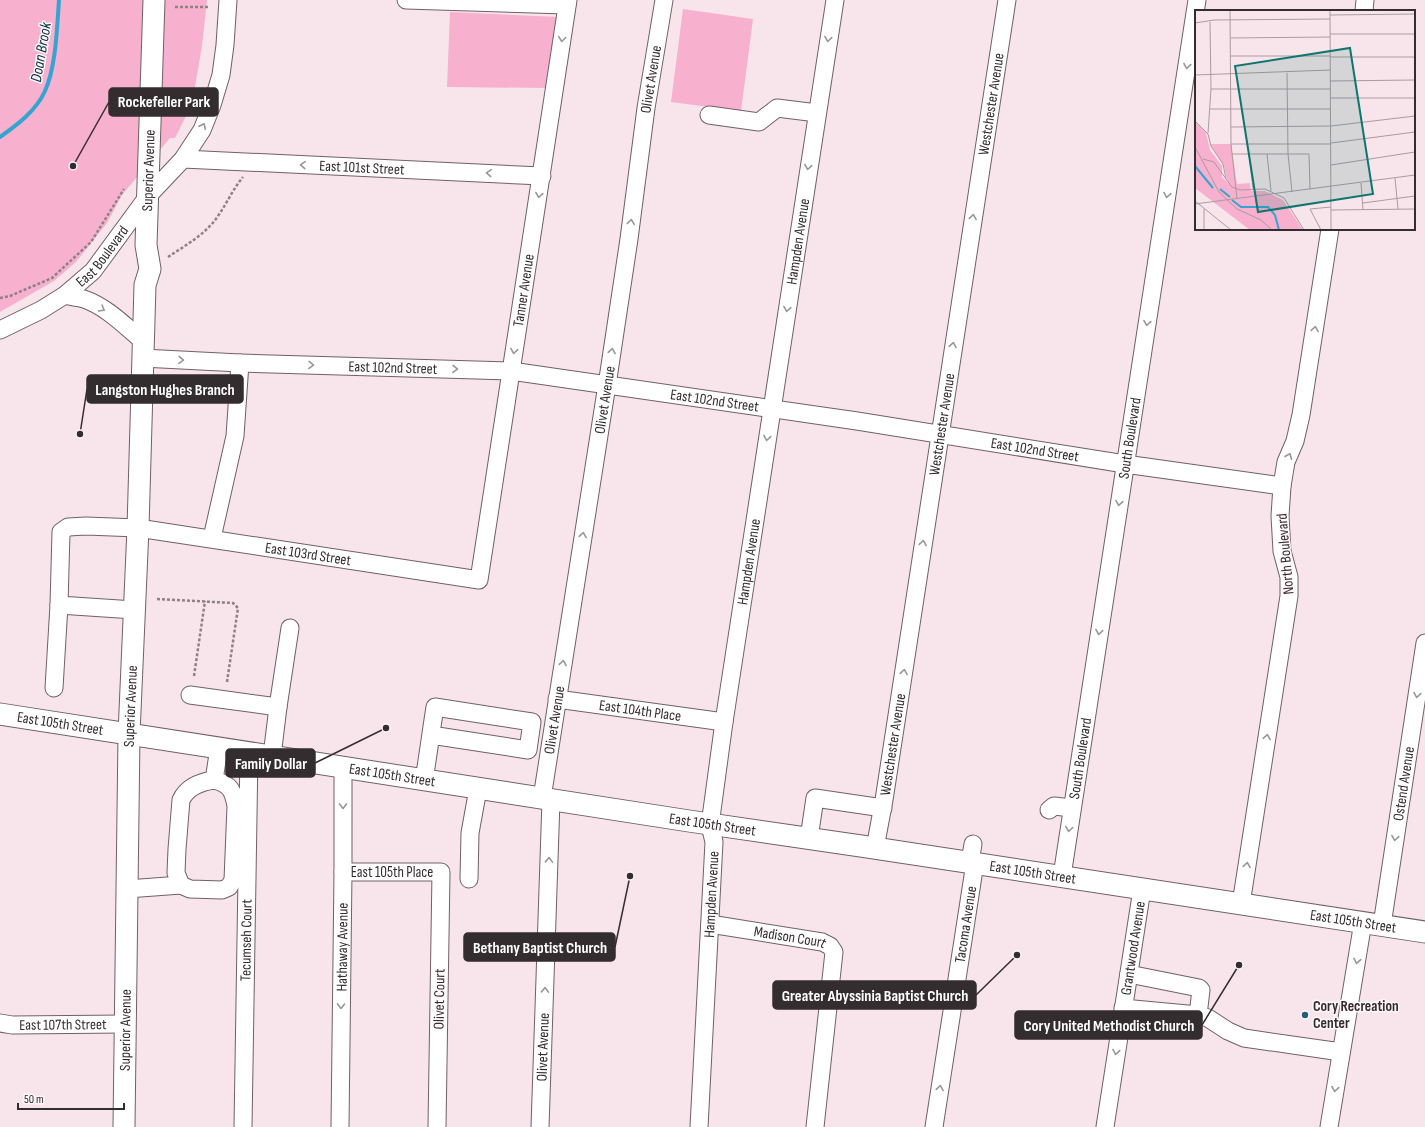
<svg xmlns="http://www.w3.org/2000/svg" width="1425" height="1127" font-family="'Sofia Sans Condensed',sans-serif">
<rect width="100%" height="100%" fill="#f8e5ec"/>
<!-- green -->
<path fill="#f7b0ce" d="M0,0H207L202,46L192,104L175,138H170L122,195L107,223L76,262L54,281L0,312Z
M683,9L753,19L741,111L671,102Z
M450,12L559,17L547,88L447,87Z"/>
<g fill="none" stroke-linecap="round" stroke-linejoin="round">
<!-- stream -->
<path stroke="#36a4d3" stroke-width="4" d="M0,137C17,125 36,111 45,91C56,67 57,27 59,0"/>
<defs>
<g id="minor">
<path d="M406,0L567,5"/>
<path d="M1364,11L1365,0"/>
<path d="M709,115L759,122L777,108L817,113"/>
<path id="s1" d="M183,159L542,176"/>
<path d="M65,295C71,297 78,297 84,299C107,307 125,326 143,341"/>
<path id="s2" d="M0,330L41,310L65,295L93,271L148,196L183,159L202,130L212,105L221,75L225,45L228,0"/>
<path id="s3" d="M142,358L240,363L511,371L857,421L1125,464L1282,486"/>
<path d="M212,538L235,436L240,363"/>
<path id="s4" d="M134,610L59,605L61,532L68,527L86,526L138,528L479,580L568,0"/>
<path d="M54,688L59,605"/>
<path d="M190,695L278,707"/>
<path id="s5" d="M557,699L724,722"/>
<path d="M272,756L278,707L290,628"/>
<path d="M214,780C230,784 233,790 236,806L233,880L229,887L222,890L190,889L181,885L176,873L177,849L181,800C187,787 200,782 214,780L219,748"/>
<path d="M424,780C428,756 431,732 435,707L532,722L528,750L431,735"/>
<path id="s6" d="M542,798L609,372L629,239L646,108L664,0"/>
<path d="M1049,810L1054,806L1072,808"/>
<path d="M809,838L815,798L883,808"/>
<path id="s7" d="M875,848L884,800L1007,0"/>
<path d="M970,862L973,844"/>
<path id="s8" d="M343,872H441L437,1127"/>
<path id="s9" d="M1062,876L1197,0"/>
<path d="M469,879L470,833L478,789"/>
<path d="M127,889L181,885"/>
<path d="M1241,904L1289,596V577L1282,551L1280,516L1282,486L1286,462L1295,441L1301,415L1330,229"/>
<path id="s10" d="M710,924L822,942L830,946L834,952L815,1127"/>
<path id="s11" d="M1382,925L1425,643"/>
<path d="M1129,974L1199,988L1201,990L1198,1015"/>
<path d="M1123,1008L1198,1015L1208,1018L1228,1031L1244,1038L1341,1052"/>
<path id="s12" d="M0,1023L12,1025L125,1024"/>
<path id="s13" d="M243,1127L249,753"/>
<path id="s14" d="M340,1127L343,872V767"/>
<path id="s15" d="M540,1127L551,800"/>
<path id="s16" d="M699,1127L714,842L710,825L724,722L835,0"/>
<path id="s17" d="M934,1127L975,863"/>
<path id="s18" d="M1105,1127L1142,889"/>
<path d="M1329,1127L1363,922"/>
</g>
<g id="major">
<path id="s19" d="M0,714L689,821L861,846L1425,932"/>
<path id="s20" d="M124,1127L129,734L138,528L145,285L150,269L146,245L154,0"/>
</g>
</defs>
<!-- minor casing -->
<use href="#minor" stroke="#706066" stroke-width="19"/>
<!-- major casing -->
<use href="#major" stroke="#706066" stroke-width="23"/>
<!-- path -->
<path stroke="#8e8186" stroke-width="2.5" stroke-dasharray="3 2" stroke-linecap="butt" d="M175,7H210
M168,257C186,245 206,234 218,216C227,203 233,189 243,177
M0,298L10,296L52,278L91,242L124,189
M157,599L233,603L238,608L227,682
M194,676L205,601"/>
<!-- minor -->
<use href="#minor" stroke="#fff" stroke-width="17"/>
<!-- major -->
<use href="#major" stroke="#fff" stroke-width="21"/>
</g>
<!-- one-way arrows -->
<defs><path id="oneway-chevron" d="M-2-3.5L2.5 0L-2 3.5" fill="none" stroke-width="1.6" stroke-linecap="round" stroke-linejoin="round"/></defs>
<g stroke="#9a9698">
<use href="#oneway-chevron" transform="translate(562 39) rotate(98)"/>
<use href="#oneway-chevron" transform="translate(828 39) rotate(99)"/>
<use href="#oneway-chevron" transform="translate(1187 66) rotate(99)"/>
<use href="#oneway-chevron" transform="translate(203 126) rotate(-65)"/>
<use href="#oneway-chevron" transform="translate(303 165) rotate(-177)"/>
<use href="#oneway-chevron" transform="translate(808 167) rotate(99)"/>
<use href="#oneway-chevron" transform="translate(489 173) rotate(-177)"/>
<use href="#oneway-chevron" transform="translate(539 195) rotate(99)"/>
<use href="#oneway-chevron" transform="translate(1167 195) rotate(99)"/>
<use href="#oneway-chevron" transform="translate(973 217) rotate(-81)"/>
<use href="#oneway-chevron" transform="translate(631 222) rotate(-83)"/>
<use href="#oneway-chevron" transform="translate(102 309) rotate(31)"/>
<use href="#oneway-chevron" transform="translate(787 309) rotate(99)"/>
<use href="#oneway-chevron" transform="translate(1147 323) rotate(99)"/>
<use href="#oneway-chevron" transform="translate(1315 329) rotate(-81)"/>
<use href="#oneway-chevron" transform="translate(953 345) rotate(-81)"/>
<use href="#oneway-chevron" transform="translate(514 351) rotate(99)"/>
<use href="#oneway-chevron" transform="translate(612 351) rotate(-81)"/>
<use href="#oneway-chevron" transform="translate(181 360) rotate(3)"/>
<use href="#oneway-chevron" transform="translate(311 365) rotate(2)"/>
<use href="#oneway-chevron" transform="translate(455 369) rotate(2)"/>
<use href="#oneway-chevron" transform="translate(767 438) rotate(99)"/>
<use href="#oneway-chevron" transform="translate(1289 456) rotate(-68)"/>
<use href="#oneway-chevron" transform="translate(1119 503) rotate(99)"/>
<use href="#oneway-chevron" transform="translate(583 535) rotate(-81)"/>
<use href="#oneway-chevron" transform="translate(923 543) rotate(-81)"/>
<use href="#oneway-chevron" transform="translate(1099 632) rotate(99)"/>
<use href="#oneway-chevron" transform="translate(563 663) rotate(-81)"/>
<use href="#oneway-chevron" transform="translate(904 672) rotate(-81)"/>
<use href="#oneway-chevron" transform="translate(1417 695) rotate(99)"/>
<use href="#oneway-chevron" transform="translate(1267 737) rotate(-81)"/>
<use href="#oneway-chevron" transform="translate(343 806) rotate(90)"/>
<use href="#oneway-chevron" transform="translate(1069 829) rotate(98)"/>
<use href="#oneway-chevron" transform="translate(1395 838) rotate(99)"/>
<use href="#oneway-chevron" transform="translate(549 860) rotate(-88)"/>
<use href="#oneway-chevron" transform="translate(1247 865) rotate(-81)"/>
<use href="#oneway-chevron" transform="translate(1357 961) rotate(100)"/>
<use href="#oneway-chevron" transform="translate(545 990) rotate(-88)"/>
<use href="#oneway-chevron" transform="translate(341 1006) rotate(91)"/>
<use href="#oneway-chevron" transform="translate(1116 1052) rotate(99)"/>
<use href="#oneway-chevron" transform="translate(940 1088) rotate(-81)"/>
<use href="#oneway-chevron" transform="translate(1335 1089) rotate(99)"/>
</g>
<!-- markers -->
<circle fill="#265e78" stroke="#fef6f9" stroke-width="1.5" cx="1305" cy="1015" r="4"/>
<g text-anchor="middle" stroke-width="3" stroke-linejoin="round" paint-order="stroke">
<!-- street labels -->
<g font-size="15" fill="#342d30" stroke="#fef6f9">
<text dy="5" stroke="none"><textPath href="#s6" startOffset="727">Olivet Avenue</textPath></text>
<text dy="5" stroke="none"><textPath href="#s7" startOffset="753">Westchester Avenue</textPath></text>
<text dy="5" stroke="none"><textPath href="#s1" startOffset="179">East 101st Street</textPath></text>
<text dy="5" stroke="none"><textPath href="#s20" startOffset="958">Superior Avenue</textPath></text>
<text dy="5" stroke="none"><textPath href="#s16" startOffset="893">Hampden Avenue</textPath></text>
<text dy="5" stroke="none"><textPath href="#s2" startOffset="128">East Boulevard</textPath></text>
<text dy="5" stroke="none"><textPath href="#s4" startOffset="865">Tanner Avenue</textPath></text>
<text dy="5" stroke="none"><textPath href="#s3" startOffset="251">East 102nd Street</textPath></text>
<text dy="5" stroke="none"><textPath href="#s6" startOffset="403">Olivet Avenue</textPath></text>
<text dy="5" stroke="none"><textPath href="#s3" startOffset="575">East 102nd Street</textPath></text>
<text dy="5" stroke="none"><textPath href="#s7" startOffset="429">Westchester Avenue</textPath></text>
<text dy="5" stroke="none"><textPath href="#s9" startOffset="443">South Boulevard</textPath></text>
<text dy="5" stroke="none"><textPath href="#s3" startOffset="899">East 102nd Street</textPath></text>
<text dy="5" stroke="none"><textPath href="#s4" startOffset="399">East 103rd Street</textPath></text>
<text transform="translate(1285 554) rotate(-95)" y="5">North Boulevard</text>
<text dy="5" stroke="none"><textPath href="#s16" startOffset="569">Hampden Avenue</textPath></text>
<text dy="5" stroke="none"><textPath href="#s20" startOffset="421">Superior Avenue</textPath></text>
<text dy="5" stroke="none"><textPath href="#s5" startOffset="84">East 104th Place</textPath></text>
<text dy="5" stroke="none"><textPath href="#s6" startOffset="79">Olivet Avenue</textPath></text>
<text dy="5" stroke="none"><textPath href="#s19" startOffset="61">East 105th Street</textPath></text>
<text dy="5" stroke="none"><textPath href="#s7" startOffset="105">Westchester Avenue</textPath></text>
<text dy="5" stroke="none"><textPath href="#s9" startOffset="119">South Boulevard</textPath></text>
<text dy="5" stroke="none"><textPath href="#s19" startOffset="397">East 105th Street</textPath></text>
<text dy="5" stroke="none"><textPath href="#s11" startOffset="143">Ostend Avenue</textPath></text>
<text dy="5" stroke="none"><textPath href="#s19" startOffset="721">East 105th Street</textPath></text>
<text dy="5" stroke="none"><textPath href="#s8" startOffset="49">East 105th Place</textPath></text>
<text dy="5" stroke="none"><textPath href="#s19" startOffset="1045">East 105th Street</textPath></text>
<text dy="5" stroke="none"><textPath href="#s16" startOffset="233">Hampden Avenue</textPath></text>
<text dy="5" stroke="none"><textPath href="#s19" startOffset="1369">East 105th Street</textPath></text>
<text dy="5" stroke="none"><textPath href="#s17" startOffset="205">Tacoma Avenue</textPath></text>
<text dy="5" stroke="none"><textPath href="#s10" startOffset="81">Madison Court</textPath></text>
<text dy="5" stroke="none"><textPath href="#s13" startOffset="187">Tecumseh Court</textPath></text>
<text dy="5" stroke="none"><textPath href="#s14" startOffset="180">Hathaway Avenue</textPath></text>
<text dy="5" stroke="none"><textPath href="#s18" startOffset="181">Grantwood Avenue</textPath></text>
<text transform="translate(439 999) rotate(-89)" y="5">Olivet Court</text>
<text dy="5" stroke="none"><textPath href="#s12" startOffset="63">East 107th Street</textPath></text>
<text dy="5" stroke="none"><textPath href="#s20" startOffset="97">Superior Avenue</textPath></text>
<text dy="5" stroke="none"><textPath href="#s15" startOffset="80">Olivet Avenue</textPath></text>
</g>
<!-- poi labels -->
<g font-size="15" font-weight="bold" fill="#342d30" stroke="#fef6f9" text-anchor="start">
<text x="1313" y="1011">Cory Recreation<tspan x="1313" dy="17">Center</tspan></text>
</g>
<!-- water labels -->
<g font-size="16" font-style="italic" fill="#002e42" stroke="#fef6f9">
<text transform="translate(40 52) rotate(-80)" y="6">Doan Brook</text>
</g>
</g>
<!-- overview -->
<g transform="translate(1195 10)">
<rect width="220" height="220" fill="#f8e5ec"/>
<path d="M0,111L11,123L15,140L27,156V167L33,173L29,156L15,134H36L42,174L55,173L56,181H70L88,190L108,220H55L0,178Z" fill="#f7b0ce"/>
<path fill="none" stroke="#36a4d3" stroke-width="2" d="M0,156L18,178M25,179L35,187M37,190L46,197H73L80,205L84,220"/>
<path fill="none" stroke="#aa9ba1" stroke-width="1" d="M35,0L36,134L42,189M135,0L136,220M135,5L220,4M0,13L19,10L135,9M135,24H220M36,28L135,27M36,46H135M135,47H220M92,63L93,144L97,182M0,65L135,60M135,71L220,70M16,79H135M136,88H220M15,99H136M0,111L13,124L16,136L28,154L31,169L37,177L45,180L70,179L89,188L109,220M36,117L136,116L220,106M13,123L16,79L15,12M136,133L220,122M36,134H135M0,137L24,182L42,199L66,210L77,220M37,144H114L115,179M54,144L58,179M72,144L76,181M8,149L19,152L31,169M136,155L220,142M200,168L203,199M166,173L168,200M0,191L36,220M168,193L220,186M0,194L220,165M9,199V220M136,200L220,199M126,220L115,199L136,197"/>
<path fill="#0f766e" fill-opacity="0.15" stroke="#0f766e" stroke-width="2" d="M155,38L178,184L63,202L40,56Z"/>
<rect width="220" height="220" fill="none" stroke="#342d30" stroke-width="2"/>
</g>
<!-- callouts -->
<path fill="none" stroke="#342d30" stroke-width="1.5" d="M73 166L109 102M80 434L87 389M386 728L315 763M630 876L615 947M1017 955L976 995M1239 965L1202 1025"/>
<g fill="#342d30" stroke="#fef6f9" stroke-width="1.5">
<circle cx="73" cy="166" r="4"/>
<circle cx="80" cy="434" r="4"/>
<circle cx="386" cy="728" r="4"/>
<circle cx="630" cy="876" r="4"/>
<circle cx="1017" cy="955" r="4"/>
<circle cx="1239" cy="965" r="4"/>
</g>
<g fill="#342d30" stroke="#342d30" stroke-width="1.5">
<rect x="109" y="88" width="109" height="28" rx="4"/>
<rect x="87" y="375" width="156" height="28" rx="4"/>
<rect x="226" y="749" width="89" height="28" rx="4"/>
<rect x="464" y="933" width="151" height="28" rx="4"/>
<rect x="773" y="981" width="203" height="28" rx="4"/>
<rect x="1015" y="1011" width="187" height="28" rx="4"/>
</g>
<g font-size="16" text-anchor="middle" font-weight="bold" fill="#fff">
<text x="164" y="107">Rockefeller Park</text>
<text x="165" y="395">Langston Hughes Branch</text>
<text x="271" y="769">Family Dollar</text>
<text x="540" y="953">Bethany Baptist Church</text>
<text x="875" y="1001">Greater Abyssinia Baptist Church</text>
<text x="1109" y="1031">Cory United Methodist Church</text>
</g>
<!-- scale -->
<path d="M18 1103v6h106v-6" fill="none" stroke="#342d30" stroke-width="2"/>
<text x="24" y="1103" font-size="12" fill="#342d30" stroke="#fef6f9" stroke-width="3" paint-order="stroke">50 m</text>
</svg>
